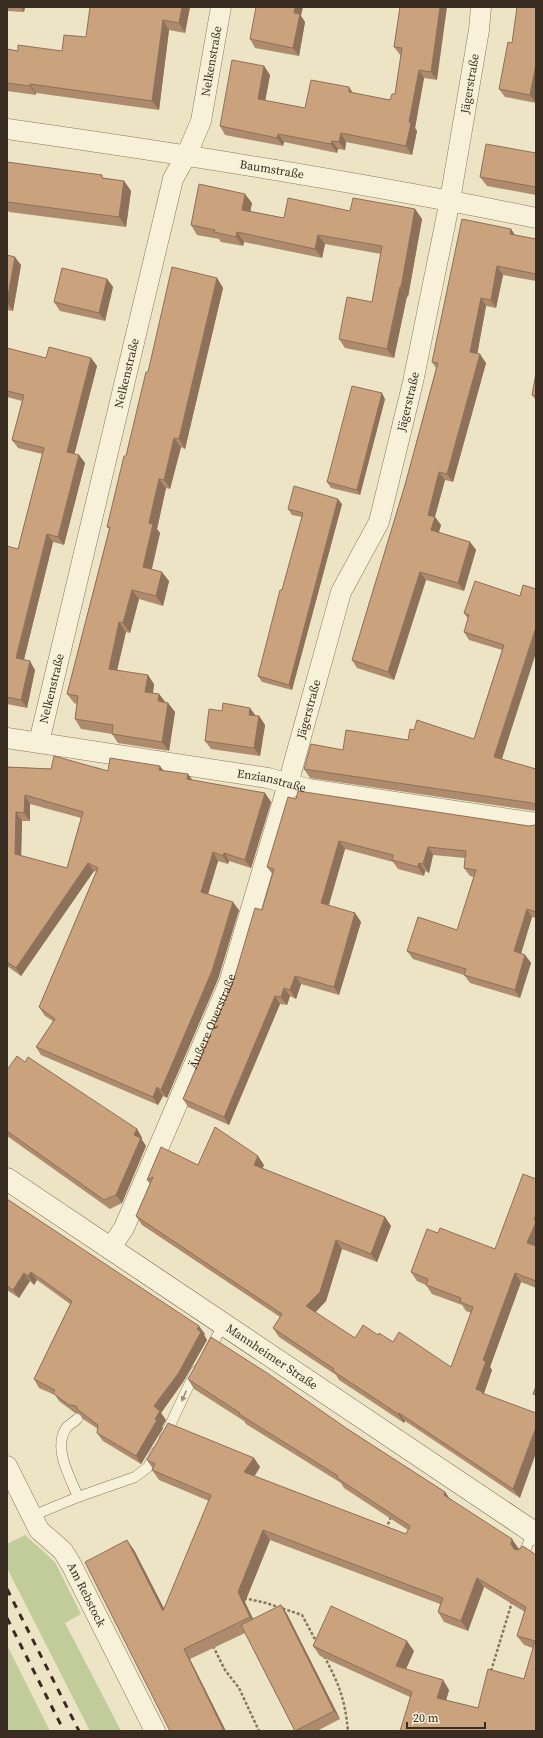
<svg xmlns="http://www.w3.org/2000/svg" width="543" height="1738" font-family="'Source Serif 4',serif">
<rect width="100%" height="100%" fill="#ede4c6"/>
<!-- green -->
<path fill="#c2cb9a" d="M25,1535L55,1562L81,1614L65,1623L121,1731H90L7,1568V1544Z
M7,1645L50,1731H7Z"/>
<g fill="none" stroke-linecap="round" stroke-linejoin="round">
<defs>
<path id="lane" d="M209,1351L223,1325
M77,1419C74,1422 70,1424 67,1427C52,1447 70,1477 78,1497
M165,1436L189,1385L196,1371
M32,1516L78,1497L135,1477L148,1467L156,1452
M524,1553L533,1532"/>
<g id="street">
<path id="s1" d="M7,129C184,154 361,182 536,218"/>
<path id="s2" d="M7,738L268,778L308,789L536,823"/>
<path id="s3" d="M39,742L173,179L187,154L201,121L221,7"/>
<path id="s4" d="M110,1249L124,1228L229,983L288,784L341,592L379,522L413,382L450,200L479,30L481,7"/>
<path id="s5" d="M7,1466L39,1530L63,1551L72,1566L155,1731"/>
</g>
<g id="secondary">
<path id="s6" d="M7,1179L536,1534"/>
</g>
</defs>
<!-- lane casing -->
<use href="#lane" stroke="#88765c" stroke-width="11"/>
<!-- street casing -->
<use href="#street" stroke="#88765c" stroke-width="21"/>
<!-- secondary casing -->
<use href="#secondary" stroke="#6a5740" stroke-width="23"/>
<!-- path -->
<path stroke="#88765c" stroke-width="2.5" stroke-dasharray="3 2" stroke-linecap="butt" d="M386,1529L391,1517
M244,1598L266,1603L302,1615L317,1643
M213,1646L225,1670L239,1688L259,1731
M324,1656C339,1684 345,1699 348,1731
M491,1671L512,1602"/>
<!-- lane -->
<use href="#lane" stroke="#f8f1d9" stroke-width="10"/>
<!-- street -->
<use href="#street" stroke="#f8f1d9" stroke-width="20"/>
<!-- secondary -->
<use href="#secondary" stroke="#f8f1d9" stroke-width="22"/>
<!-- rail -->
<path stroke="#382d20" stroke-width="3" stroke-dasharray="7 7" stroke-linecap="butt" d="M7,1589L79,1731
M7,1618L64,1731"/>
</g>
<!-- wall -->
<path fill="#ae8b6c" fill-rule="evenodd" d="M7,7H25L24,12L7,11Z
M190,7L185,33L169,30L159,110L36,93V95L7,91V49L18,51H62L86,37Z
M400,7L437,80L424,78L415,128L417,131L412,155L346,142L345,150L338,149L337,153L284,142L283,146L225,135L220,126L264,66L270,75L265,101L305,108L353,93L390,100L395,94L401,56L394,47Z
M536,7V103L505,97L499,89L512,43Z
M301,16L305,22L299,56L255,48L250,39Z
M536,153V195L487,186L480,177Z
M7,162L124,181L131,191L126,227L9,212L7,209Z
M252,203L250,211L284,218L350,211L415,209L422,219L408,297L407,296L394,358L345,348L339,339L372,302L381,254L325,244L322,258L244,242L243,246L221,242L219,239L197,235L191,225Z
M511,229L515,235L536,239V281L503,275L496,308L486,306L477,354L486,363L453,482L445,480L435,517L441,525L439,532L470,542L476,550L464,591L426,580L394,680L357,668L352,660L405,485L436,368L432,362Z
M7,255L21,265L13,311L7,310Z
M217,278L223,288L185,449L181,447L170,489L166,488L157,529L160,533L152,569L169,581L163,606L139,599L130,633L126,632L117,670L154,684L153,693L159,694L165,702L168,703L175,712L169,751L118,743L112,734L81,729L75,719L77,704L74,703L67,694L109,529L107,527L148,372Z
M107,279L113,287L105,321L60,311L54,302Z
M7,348L46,358H91L97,366L74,454L79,455L85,463L64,545L53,542L24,660L35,670L27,708L7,704V546L18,549L42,454L18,448L12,440L22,401L7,397Z
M536,373V400L535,399L532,395Z
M385,399L360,495L331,488L327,482Z
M342,504L292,690L262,682L258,676L302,517L292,515L288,509Z
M520,596L502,759L536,769V811L310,778L304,769L343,750L408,740L474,739L502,650L469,640L464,632L468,619L464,613Z
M259,716L265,725L260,756L211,749L205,741Z
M7,767L108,771H164L192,780L265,793L271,802L251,868L229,861L228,864L218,861L208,894L239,910L218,979L167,1098L163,1096L158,1105L41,1055L36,1047L53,1021L45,1016L39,1007L96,872L94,871L21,976L7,966ZM30,804L81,818L67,868L21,856L22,821H30Z
M296,799L529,826L535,825L536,824V918L532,917L521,954L525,955L531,963L520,998L470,983L464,975L413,959L407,951L457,930L474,877L470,876L464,868L465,858L433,855L429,873L425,871L424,876L398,869L393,862L345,849L328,906L355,913L361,922L339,995L301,984L296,999L290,996L287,1005L280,1004L229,1125L188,1107L183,1099L234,979L262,910L273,875L267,867Z
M25,1062L137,1129L142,1138V1140L146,1146L122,1203L110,1209L7,1136V1070Z
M161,1147L198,1165H264L262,1169L385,1217L391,1226L377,1262L342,1249L326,1301L315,1312L355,1338L378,1335L451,1367L471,1313L466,1311L462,1305L432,1294L426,1285L417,1281L411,1272L438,1233L495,1249L536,1179V1245L535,1246H536V1288L521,1282L490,1367L492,1370L484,1393L520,1498L405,1421L404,1423L371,1401L339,1380L336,1375L279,1337L273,1328L280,1317L142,1225L136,1216L150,1184L147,1180Z
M7,1199L205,1334L204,1335L207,1340L183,1382L161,1413L166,1420L162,1427L163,1428L141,1464L103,1441L97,1433L98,1429L83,1419L80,1414L75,1413L59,1401L55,1395L39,1388L34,1379L70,1304L37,1280L34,1285L30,1281L19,1298L7,1290Z
M188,1379L349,1430L445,1492L449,1498L519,1549L536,1555V1731L410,1697L320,1656L313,1646L414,1651L406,1669L443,1680L449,1690L446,1700L478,1708L524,1679L533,1648L524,1645L517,1636L525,1612L484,1587L468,1631L444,1622L438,1612L440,1604L270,1540L245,1602L253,1619L281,1605L287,1614L340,1719L317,1731H295L245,1633L190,1659L170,1731L134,1550L164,1609L209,1501L159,1480L152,1470L153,1469L147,1460L254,1458L260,1467L254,1476L406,1534L408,1530L344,1488L341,1483L246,1424L244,1421L194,1389Z"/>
<!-- shaded-wall -->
<path fill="#8d7158" d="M21,7H25L24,12Z
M182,7H190L185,33L179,23Z
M295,7H303L301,16L305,22L299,56L293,48L294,13Z
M440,7H447L437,80L431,72Z
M163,20L169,30L159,110L152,101Z
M536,64V103L530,95Z
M264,66L270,75L264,107L258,99Z
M419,70L424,78L415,128L417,131L412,155L406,146L409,122Z
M30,84L36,93V95L30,86Z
M349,87L355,96L349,92Z
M341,133L346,142L345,150L339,142Z
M278,134L284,142L283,146L277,138Z
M332,141L338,149L337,153L331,144Z
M124,181L131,191L126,227L119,217Z
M245,194L252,203L249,219L242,210Z
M415,209L422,219L408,297L401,287Z
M511,229L516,237L510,234Z
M237,232L244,242L243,246L236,237Z
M318,235L325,244L322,258L315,249Z
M15,257L21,265L13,311L7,302Z
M497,266L503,275L496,308L491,300Z
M217,278L223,288L185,449L179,439Z
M107,279L113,287L105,321L99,313Z
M400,287L407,296L394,358L387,349Z
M481,298L486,306L476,361L470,352Z
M480,354L486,363L453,482L447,474Z
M91,358L97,366L73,460L67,452Z
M382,393L385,399L360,495L357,490Z
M174,438L181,447L170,489L164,480Z
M79,455L85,463L64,545L58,537Z
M439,472L445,480L433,523L428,515Z
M159,479L166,488L157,529L160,533L150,576L143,567L149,523Z
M338,499L342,504L292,690L289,685Z
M435,517L441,525L437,538L431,530Z
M47,534L53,542L22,667L16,658Z
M470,542L476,550L464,591L458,583Z
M162,572L169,581L163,606L156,596Z
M420,572L426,580L394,680L388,672Z
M132,590L139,599L130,633L123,623Z
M119,622L126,632L115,679L109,669Z
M536,627V653L500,765L494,757Z
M30,661L35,670L27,708L21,700Z
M148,675L154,684L152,701L145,692Z
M159,694L166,703L158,701Z
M168,703L175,712L169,751L162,742Z
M250,708L256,716L249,715Z
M259,716L265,725L260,756L254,748Z
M160,766L166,774L159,770Z
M188,774L194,782L187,779Z
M265,793L271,802L251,868L245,860Z
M25,795L30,804V821L24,813Z
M16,812L22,821L21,862L15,854Z
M339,841L345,849L327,912L321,903Z
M428,847L433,855L429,873L423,864Z
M213,852L218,861L206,901L201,892Z
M224,853L229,861L228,864L223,856Z
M88,863L94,871L21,976L16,968Z
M419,863L425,871L424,876L418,867Z
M233,902L239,910L218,979L167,1098L161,1090Z
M527,909L532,917L519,960L514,951Z
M355,913L361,922L339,995L334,987Z
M525,955L531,963L520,998L515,990Z
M295,976L301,984L296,999L290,990Z
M284,988L290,996L287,1005L281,997Z
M275,996L280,1004L229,1125L224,1117Z
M157,1087L163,1096L158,1105L153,1097Z
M137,1129L142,1138V1140L146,1146L122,1203L116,1195L134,1135Z
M258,1156L264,1165L260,1174L254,1165Z
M536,1214V1245L533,1252L527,1243Z
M385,1217L391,1226L377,1262L371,1254Z
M336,1240L342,1249L326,1301L313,1315L306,1306Z
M31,1272L37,1280L34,1285L28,1276Z
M24,1273L30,1281L19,1298L13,1290Z
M515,1273L521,1282L490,1367L492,1370L484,1393L489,1400L476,1389L483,1360Z
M199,1326L205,1334L204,1335L207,1340L183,1382L161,1413L166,1420L162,1427L163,1428L141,1464L136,1456L155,1419L154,1406Z
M399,1413L405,1421L404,1423L398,1414Z
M536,1427V1453L520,1498L513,1489Z
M254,1458L260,1467L251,1482L244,1472Z
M445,1492L452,1502L444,1495Z
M263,1530L270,1540L245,1602L257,1627L250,1617L238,1592Z
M512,1539L519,1549L518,1554L511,1544Z
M127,1540L134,1550L170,1620L163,1611Z
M477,1578L484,1587L468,1631L461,1621Z
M281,1605L287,1614L340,1719L334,1711Z
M407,1641L414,1651L403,1676L396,1666Z
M184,1649L190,1659L226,1731H224Z
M443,1680L449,1690L444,1707L437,1698Z"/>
<!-- building -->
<path fill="#caa27e" stroke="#8d7158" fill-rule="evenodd" d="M90,7H182L179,23L163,20L152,101L30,84V86L7,83V49L18,51V45L62,51L64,35L86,37Z
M256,7H295L294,13L300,14L293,48L250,39Z
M400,7H440L431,72L419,70L409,122L411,123L406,146L341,133L339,142L332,141L331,144L278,134L277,138L220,126L232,60L264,66L258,99L305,108L311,80L349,87V92L390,100L392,94H395L402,48L394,47Z
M517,7H536V64L530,95L499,89L508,42L512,43Z
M486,144L536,153V187L480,177Z
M7,162L102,175V178L124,181L119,217L7,202Z
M199,184L245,194L242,210L284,218L288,198L350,211L353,198L415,209L401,287H400L387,349L339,339L347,297L372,302L382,246L318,235L315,249L237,232L236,237L214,232L215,230L191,225Z
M462,219L511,229L510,234L536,239V274L497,266L491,300L481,298L470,352L480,354L447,474L439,472L428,515L435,517L431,530L470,542L458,583L420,572L388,672L352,660L405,485L438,363L432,362Z
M7,255L15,257L7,302Z
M172,267L217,278L179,439L174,438L164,480L159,479L149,523L153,524L143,567L162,572L156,596L132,590L123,623L119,622L109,669L148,675L145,692L159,694L158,701L168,703L162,742L112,734L113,725L75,719L78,696L67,694L110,527H107L124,456H126L146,372H148Z
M62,268L107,279L99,313L54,302Z
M49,347L91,358L67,452L79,455L58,537L47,534L16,658L30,661L21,700L7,697V546L18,549L44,448L12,440L24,395L7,391V348L46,358Z
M536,373V396L532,395Z
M352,386L382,393L357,490L327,482Z
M294,486L338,499L289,685L258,676L280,590H282L303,513L288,509Z
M475,581L520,596L523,585L536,589V627L494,757L536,769V805L532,803L304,769L311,744L343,750L346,730L408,740L410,729L414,730L417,720L474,739L504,645L464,632L469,615L464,613Z
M223,703L250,708L249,715L259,716L254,748L205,741L209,709L222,711Z
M54,756L108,771L110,758L160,766L159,770L188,774L187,779L265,793L245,860L224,853L223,856L213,852L201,892L233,902L212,971L161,1090L157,1087L153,1097L36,1047L55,1019L39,1007L98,868L88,863L16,968L7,962V767L51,769ZM25,795L83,812L67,868L15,854L16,812L24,813Z
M298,791L529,826L535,825L536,824V912L527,909L514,951L525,955L515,990L464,975L466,969L407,951L418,917L457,930L476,870L464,868L466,851L428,847L423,864L419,863L418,867L392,860L393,855L339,841L321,903L355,913L334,987L295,976L290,990L284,988L281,997L275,996L224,1117L183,1099L234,979L255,908L262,910L274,869L267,867L288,797L296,799Z
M17,1056L25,1062L28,1057L137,1129L134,1135L141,1138L116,1195L104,1200L7,1131V1070Z
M215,1127L258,1156L254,1165L385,1217L371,1254L336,1240L320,1292L306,1306L355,1338L363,1325L378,1335L379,1333L393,1342L399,1332L451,1367L473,1307L460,1302L461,1298L426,1285L428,1279L411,1272L427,1229L438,1233L440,1228L495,1249L523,1174L536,1179V1214L534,1220H536V1222L527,1243L536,1246V1281L515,1273L483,1360L486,1361L476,1389L483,1392L482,1393L536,1413V1427L513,1489L399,1413L398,1414L365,1392L333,1371L334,1369L273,1328L282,1314L136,1216L153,1177L147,1180L161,1147L198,1165Z
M7,1199L199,1326L197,1329L201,1332L178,1374L154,1406L160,1411L155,1419L157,1420L136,1456L97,1433L98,1425L78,1410L76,1406L69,1405L53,1393L55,1390L34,1379L72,1301L31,1272L28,1276L24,1273L13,1290L7,1286Z
M211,1337L267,1373L349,1430L445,1492L444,1495L512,1539L511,1544L514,1549L518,1550L523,1546L536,1555V1731H400L412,1692L313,1646L331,1606L407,1641L396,1666L443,1680L437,1698L478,1708L488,1669L524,1679L535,1641L517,1636L526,1607L477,1578L461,1621L438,1612L443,1598L263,1530L238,1592L250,1617L184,1649L224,1731H170L85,1562L127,1540L163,1611L211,1495L152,1470L155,1464L147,1460L168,1423L254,1458L244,1472L406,1534L410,1526L337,1478L338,1476L239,1414L240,1413L188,1379Z
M536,1386V1395L533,1394Z
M281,1605L334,1711L295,1731L241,1625Z"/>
<!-- one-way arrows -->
<defs><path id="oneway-solid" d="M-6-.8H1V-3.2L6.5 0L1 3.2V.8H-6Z"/></defs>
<use fill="#988f7c" href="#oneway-solid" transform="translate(184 1396) rotate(113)"/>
<g text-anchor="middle" stroke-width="3.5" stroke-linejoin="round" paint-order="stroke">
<!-- street labels -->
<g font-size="12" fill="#382d20" stroke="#f4edd6">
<text dy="4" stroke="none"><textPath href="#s3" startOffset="704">Nelkenstraße</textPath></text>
<text dy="4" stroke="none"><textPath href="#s4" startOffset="1226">Jägerstraße</textPath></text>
<text dy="4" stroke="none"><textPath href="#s1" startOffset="268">Baumstraße</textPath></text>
<text dy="4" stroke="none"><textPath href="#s3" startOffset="379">Nelkenstraße</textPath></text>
<text dy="4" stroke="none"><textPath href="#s4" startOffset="902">Jägerstraße</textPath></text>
<text dy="4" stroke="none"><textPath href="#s3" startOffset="55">Nelkenstraße</textPath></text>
<text dy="4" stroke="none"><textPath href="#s4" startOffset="577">Jägerstraße</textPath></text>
<text dy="4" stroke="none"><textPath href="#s2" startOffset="268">Enzianstraße</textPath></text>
<text dy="4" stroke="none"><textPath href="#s4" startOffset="250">Äußere Querstraße</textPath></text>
<text dy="4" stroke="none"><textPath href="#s6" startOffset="319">Mannheimer Straße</textPath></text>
<text dy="4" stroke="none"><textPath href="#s5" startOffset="153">Am Rebstock</textPath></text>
</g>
</g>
<!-- border -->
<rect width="543" height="1738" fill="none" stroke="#382d20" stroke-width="16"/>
<!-- scale -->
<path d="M407 1722v6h78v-6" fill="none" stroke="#382d20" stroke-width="2"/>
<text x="413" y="1722" font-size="12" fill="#382d20" stroke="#f4edd6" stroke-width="3" paint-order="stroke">20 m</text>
</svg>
